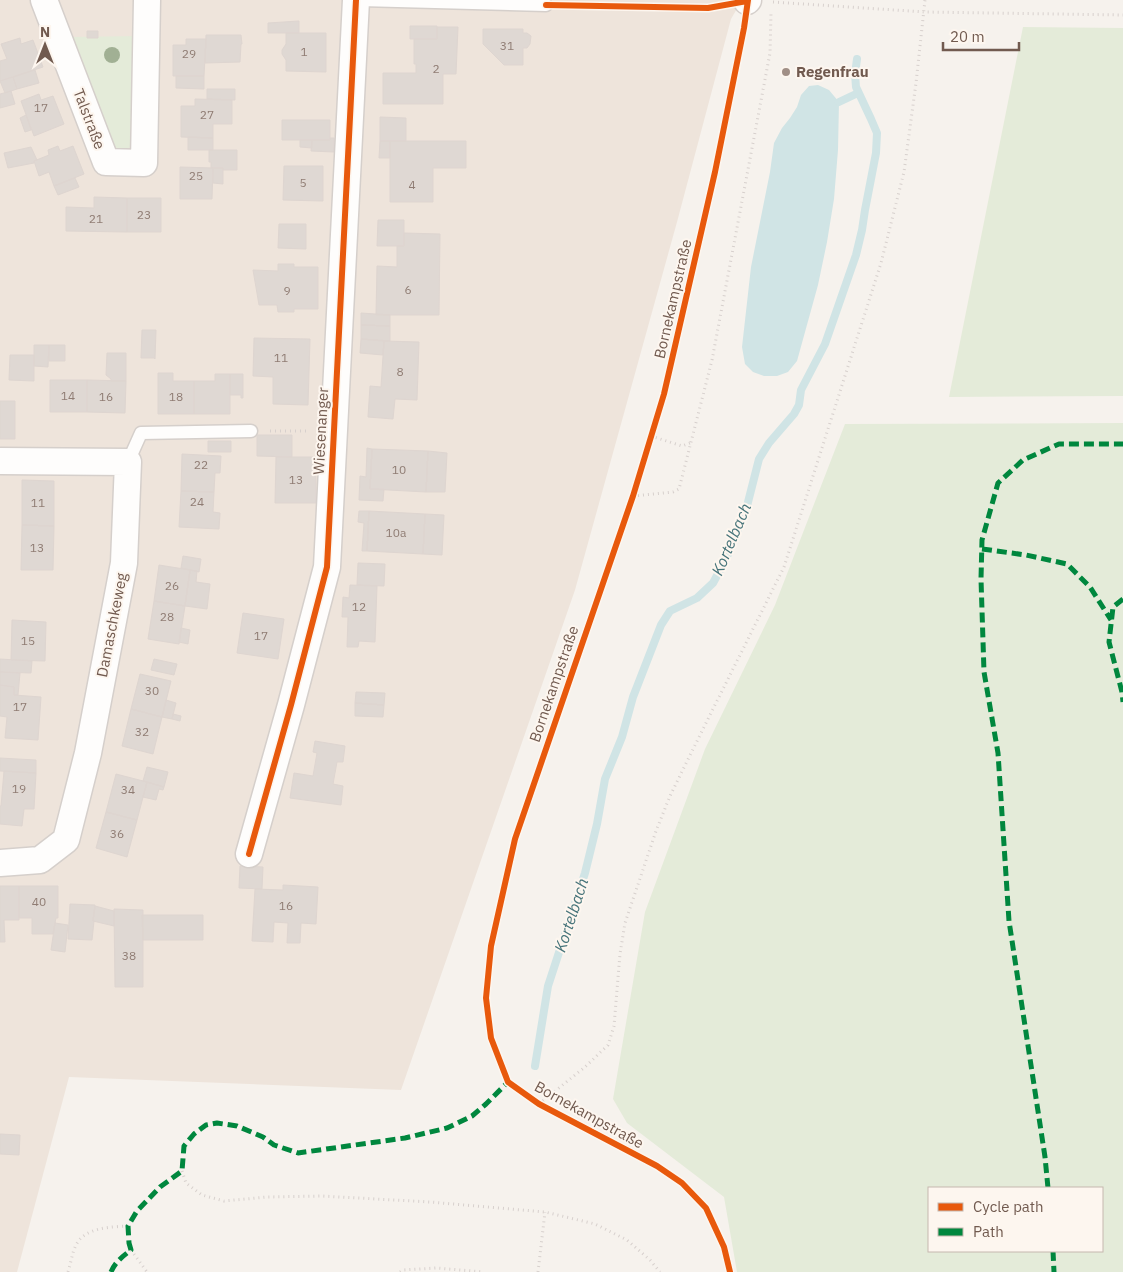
<svg xmlns="http://www.w3.org/2000/svg" width="1123" height="1272" font-family="'IBM Plex Sans',sans-serif">
<rect width="100%" height="100%" fill="#f6f2ed"/>
<!-- residential -->
<path fill="#eee4db" d="M0,0H742L731,19L677,222L575,590L401,1090L69,1077L17,1272H0Z"/>
<!-- green -->
<path fill="#e4ebd9" fill-rule="evenodd" d="M1023,27L1123,28V396L949,397Z
M138,36L133,146L126,149L118,150L109,142L71,37Z
M1123,423V1272H737L724,1197L627,1123L613,1099L645,912L705,749L775,605L845,424ZM929,1188H1102V1251H929Z"/>
<!-- water -->
<path fill="#d0e4e5" d="M818,85L829,90L839,102L838,150L834,199L827,242L818,285L797,361L788,372L777,376H764L753,372L745,364L742,347L751,267L770,172L774,143L782,128L790,118L797,107L801,95L809,86Z"/>
<g fill="none" stroke-linecap="round" stroke-linejoin="round">
<!-- stream -->
<path stroke="#d0e4e5" stroke-width="8" d="M839,102L858,93
M535,1066L548,986L585,873L597,824L605,779L622,737L633,697L661,625L670,611L697,598L713,583L726,559L746,510L759,459L769,443L794,414L799,405L801,390L825,344L856,255L862,230L865,210L876,153L877,133L871,119L856,87L855,74L857,59"/>
</g>
<!-- building -->
<path fill="#dfd8d3" stroke="#ded5d0" d="M299,21V33H268V23Z
M410,26H437V39H410Z
M437,27H458L456,74H443V104H383V73H416V64H414V39H437Z
M483,29H523V33H527L531,36L530,44L527,48H523V65H504L483,44Z
M87,31H98V38H87Z
M286,33H326V72L286,71V60L282,54V50L286,44Z
M206,35H241L242,44H241L240,62L205,63Z
M20,38L21,44L33,40L43,67L0,81V61L7,59L1,44Z
M186,39H206L204,76H173V45H186Z
M35,70L39,83L17,89L13,77Z
M176,76H204V89L176,88Z
M13,77L17,89L5,93L0,81Z
M207,89H235V100L207,99Z
M11,91L15,104L0,108V94Z
M39,94L41,100L53,96L64,124L34,136L21,101Z
M195,99L232,100V124H213V138L181,137V106H195Z
M26,115L31,130L25,132L20,118Z
M380,117L406,118V141H380Z
M282,120H330V140H282Z
M188,137L213,138V150H188Z
M330,138H334V152L311,151L312,140H330Z
M300,140H312V148L300,147Z
M380,141H390V158H379Z
M390,141H466V168H433V202H390Z
M58,146L60,151L73,146L84,174L54,186L49,172L39,176L34,161L49,155L48,150Z
M31,147L37,160L34,161V163L8,168L4,153Z
M209,150H237V170H223V168H211V162H209Z
M284,166H323V201L283,200Z
M180,167L213,168L212,199H180Z
M213,168H223V184L213,183Z
M75,178L79,187L58,195L54,186Z
M94,197L127,198V232L66,231V207L94,208Z
M127,198H161V232H127Z
M378,220H404V246H377Z
M279,224H306V249L278,248Z
M404,233L440,234L439,315H376L377,266L397,267V246H404Z
M278,264H294V267H318V309H294V312H278L277,305H259L253,270L278,271Z
M361,313L390,315V326L361,325Z
M361,325L390,326V341L361,339Z
M142,330H156L155,359L154,358H141Z
M254,338L310,339L308,405L273,404V377L253,376Z
M361,339L384,341L383,355L360,353Z
M384,341L419,342L417,400L395,399L393,419L368,417L370,386L381,387Z
M34,345H49L48,367L34,366Z
M49,345H65V361H49Z
M107,353H126V381H111V379L106,375Z
M10,355H34V381L9,380Z
M158,373H173V381H194V414H158Z
M215,374H230V414H194V381H215Z
M230,374H243V398H241V395H230Z
M50,380H87V412H50Z
M87,380L126,381L125,413L87,412Z
M0,401H15V439H0Z
M257,435H292V457L257,456Z
M208,441H231V452H208Z
M367,448L372,449L370,489H384L383,501L359,500L360,476L366,477Z
M372,449L428,451L426,492L370,489Z
M428,451L447,453L445,492H426Z
M182,454L221,456L220,473H215L214,492L181,491Z
M276,457H316V503H275Z
M22,480L54,481V526L22,525Z
M181,491L214,492L213,512L220,513L219,529L179,527Z
M359,511H369L367,551H362L364,523L358,522Z
M369,511L425,514L423,554L367,551Z
M425,514L444,515L442,555L423,554Z
M22,525L54,526L53,570H21Z
M183,556L201,559L199,572L181,568Z
M358,563L385,564L384,586L357,585Z
M159,565L190,570L185,606L154,601Z
M190,570L197,571L196,582L210,584L207,609L185,606Z
M350,585L377,586L375,642L359,641L358,647H347L348,617H342L343,597L349,598Z
M154,601L185,606L179,644L148,639Z
M243,613L284,619L278,659L237,653Z
M12,620L46,622L45,661L11,660Z
M181,628L190,630L188,644L179,642Z
M0,659L32,661L31,673L0,672Z
M154,659L177,664L174,675L151,670Z
M0,672L20,673L18,695H14V687L0,685Z
M140,674L171,681L162,717L131,709Z
M0,685L14,687V695L41,697L38,740L5,738L7,717L0,716Z
M356,692L385,693L384,705L355,703Z
M166,700L176,703L172,719L162,717Z
M355,703L384,705L383,717L355,716Z
M131,709L162,717L153,754L122,746Z
M173,714L181,716L180,721L172,719Z
M315,741L345,746L343,762H337L333,784L343,786L341,805L290,798L294,773L313,776L317,753L313,752Z
M0,758L36,760V773L0,771Z
M147,767L168,772L164,787L143,781Z
M4,771L36,773L34,809H24L22,826L0,824V806H1Z
M116,774L147,782L137,820L106,812Z
M147,782L164,787L163,790L159,789L156,800L143,797Z
M106,812L137,820L127,857L96,848Z
M240,866L263,867L262,889L239,888Z
M283,885L318,887L316,924L301,923L300,943H287L288,923L274,922L273,942L252,941L255,889L283,890Z
M0,886H19V920H4L5,942H0Z
M19,886H58V918H56L55,923H56H55L53,934H32V918H19Z
M70,904L95,905L93,921H94L92,940L68,939Z
M95,906L114,911V926L93,921Z
M114,909L143,910V987H115Z
M142,915H203V940H143Z
M55,923L68,925L65,952L51,950Z
M0,1134L20,1135L19,1155L0,1154Z"/>
<g fill="none" stroke-linecap="round" stroke-linejoin="round">
<defs>
<path id="service" d="M360,0L546,5
M128,462L141,433L251,431"/>
<path id="minor" d="M44,0L106,162L144,163L147,0
M747,1L748,0
M0,461L128,462L124,563L88,753L66,840L40,860L0,863
M249,854L291,705L327,567L356,0"/>
</defs>
<!-- service casing -->
<use href="#service" stroke="#d5cfcb" stroke-width="15"/>
<!-- minor casing -->
<use href="#minor" stroke="#d5cfcb" stroke-width="29"/>
<!-- path -->
<path stroke="#d7d0cd" stroke-width="3" stroke-dasharray="1 4" stroke-linecap="butt" d="M773,2L925,12L1123,15
M270,431H308
M651,436L682,446L690,443
M633,496L673,492L679,489L712,360L770,53L771,13
M539,1104L585,1067L608,1045L614,1026L620,954L625,923L656,831L670,796L702,731L784,567L881,263L904,172L916,83L925,0
M182,1171L186,1183L202,1195L224,1201L267,1197L322,1196L430,1202L545,1212L595,1224L627,1240L650,1260L660,1272
M131,1250L147,1272
M68,1272C71,1263 72,1253 76,1245C85,1227 111,1227 128,1226
M400,1272L403,1270L436,1268L484,1272
M538,1272L545,1212"/>
<!-- service -->
<use href="#service" stroke="#fefdfc" stroke-width="12"/>
<!-- minor -->
<use href="#minor" stroke="#fefdfc" stroke-width="26"/>
<!-- quiet -->
<path stroke="#00873e" stroke-width="5" stroke-dasharray="10 5" stroke-linecap="butt" d="M982,549L1026,555L1067,564L1090,587L1111,620
M1123,599L1113,607L1109,642L1122,692L1123,702
M1048,1188L1045,1157L1009,921L998,753L984,672L981,579L982,540L998,483L1023,460L1059,444H1123
M1053,1251L1054,1272
M111,1272C115,1262 123,1256 131,1250L129,1243L128,1226L137,1211L160,1187L182,1171L184,1146L194,1134L206,1125L217,1123L237,1126L263,1137L274,1145L298,1153L405,1138L447,1128L472,1116L486,1104L508,1082"/>
<defs>
<path id="cycleway" d="M546,5L708,8L747,1
M249,854L291,705L327,567L356,0
M730,1272L724,1247L706,1208L682,1183L657,1166L539,1104L508,1082L491,1038L486,998L491,946L515,839L633,496L664,394L715,172L744,28L748,0"/>
</defs>
<!-- cycleway casing -->
<use href="#cycleway" stroke="#fdf6ef" stroke-width="9"/>
<!-- cycleway -->
<use href="#cycleway" stroke="#e8590c" stroke-width="6"/>
</g>
<!-- trees -->
<circle fill="#a1b094" cx="112" cy="55" r="8"/>
<!-- markers -->
<circle fill="#a08f86" stroke="#fdf6ef" stroke-width="2" cx="786" cy="72" r="5"/>
<g text-anchor="middle" stroke-width="4" stroke-linejoin="round" paint-order="stroke">
<!-- number labels -->
<g font-size="12" fill="#8f7c73">
<text x="507" y="50">31</text>
<text x="304" y="56">1</text>
<text x="189" y="58">29</text>
<text x="436" y="73">2</text>
<text x="41" y="112">17</text>
<text x="207" y="119">27</text>
<text x="196" y="180">25</text>
<text x="303" y="187">5</text>
<text x="412" y="189">4</text>
<text x="144" y="219">23</text>
<text x="96" y="223">21</text>
<text x="408" y="294">6</text>
<text x="287" y="295">9</text>
<text x="281" y="362">11</text>
<text x="400" y="376">8</text>
<text x="68" y="400">14</text>
<text x="106" y="401">16</text>
<text x="176" y="401">18</text>
<text x="201" y="469">22</text>
<text x="399" y="474">10</text>
<text x="296" y="484">13</text>
<text x="197" y="506">24</text>
<text x="38" y="507">11</text>
<text x="396" y="537">10a</text>
<text x="37" y="552">13</text>
<text x="172" y="590">26</text>
<text x="359" y="611">12</text>
<text x="167" y="621">28</text>
<text x="261" y="640">17</text>
<text x="28" y="645">15</text>
<text x="152" y="695">30</text>
<text x="20" y="711">17</text>
<text x="142" y="736">32</text>
<text x="19" y="793">19</text>
<text x="128" y="794">34</text>
<text x="117" y="838">36</text>
<text x="39" y="906">40</text>
<text x="286" y="910">16</text>
<text x="129" y="960">38</text>
</g>
<!-- poi labels -->
<g font-size="15" font-weight="bold" fill="#715a4f" stroke="#fdf6ef" text-anchor="start">
<text x="796" y="77">Regenfrau</text>
</g>
<!-- street labels -->
<g font-size="15" fill="#715a4f" stroke="#fdf6ef">
<text transform="translate(89 119) rotate(69)" y="5">Talstraße</text>
<text transform="translate(673 299) rotate(-77)" y="5">Bornekampstraße</text>
<text transform="translate(321 431) rotate(-87)" y="5">Wiesenanger</text>
<text transform="translate(112 625) rotate(-79)" y="5">Damaschkeweg</text>
<text transform="translate(554 684) rotate(-71)" y="5">Bornekampstraße</text>
<text transform="translate(589 1115) rotate(29)" y="5">Bornekampstraße</text>
</g>
<!-- water labels -->
<g font-size="16" font-style="italic" fill="#48757b" stroke="#fdf6ef">
<text transform="translate(731 539) rotate(-67)" y="6">Kortelbach</text>
<text transform="translate(571 915) rotate(-72)" y="6">Kortelbach</text>
</g>
</g>
<!-- legend -->
<rect x="928" y="1187" width="175" height="65" fill="#fdf6ef" stroke="#c5b8af"/>
<rect x="938" y="1203" width="25" height="8" fill="#e8590c" stroke="#c5b8af"/>
<text x="973" y="1212" font-size="15" fill="#715a4f">Cycle path</text>
<rect x="938" y="1228" width="25" height="8" fill="#00873e" stroke="#c5b8af"/>
<text x="973" y="1237" font-size="15" fill="#715a4f">Path</text>
<!-- north arrow -->
<g transform="translate(45 45)" stroke="#fdf6ef" stroke-width="4" paint-order="stroke">
<path d="M0-4L9 19L0 12L-9 19Z" fill="#715a4f"/>
<text y="-8" font-size="14" font-weight="bold" text-anchor="middle" fill="#715a4f">N</text>
</g>
<!-- scale -->
<path d="M943 42v8h76v-8" fill="none" stroke="#715a4f" stroke-width="2.5"/>
<text x="950" y="42" font-size="15" fill="#715a4f" stroke="#fdf6ef" stroke-width="4" paint-order="stroke">20 m</text>
</svg>
